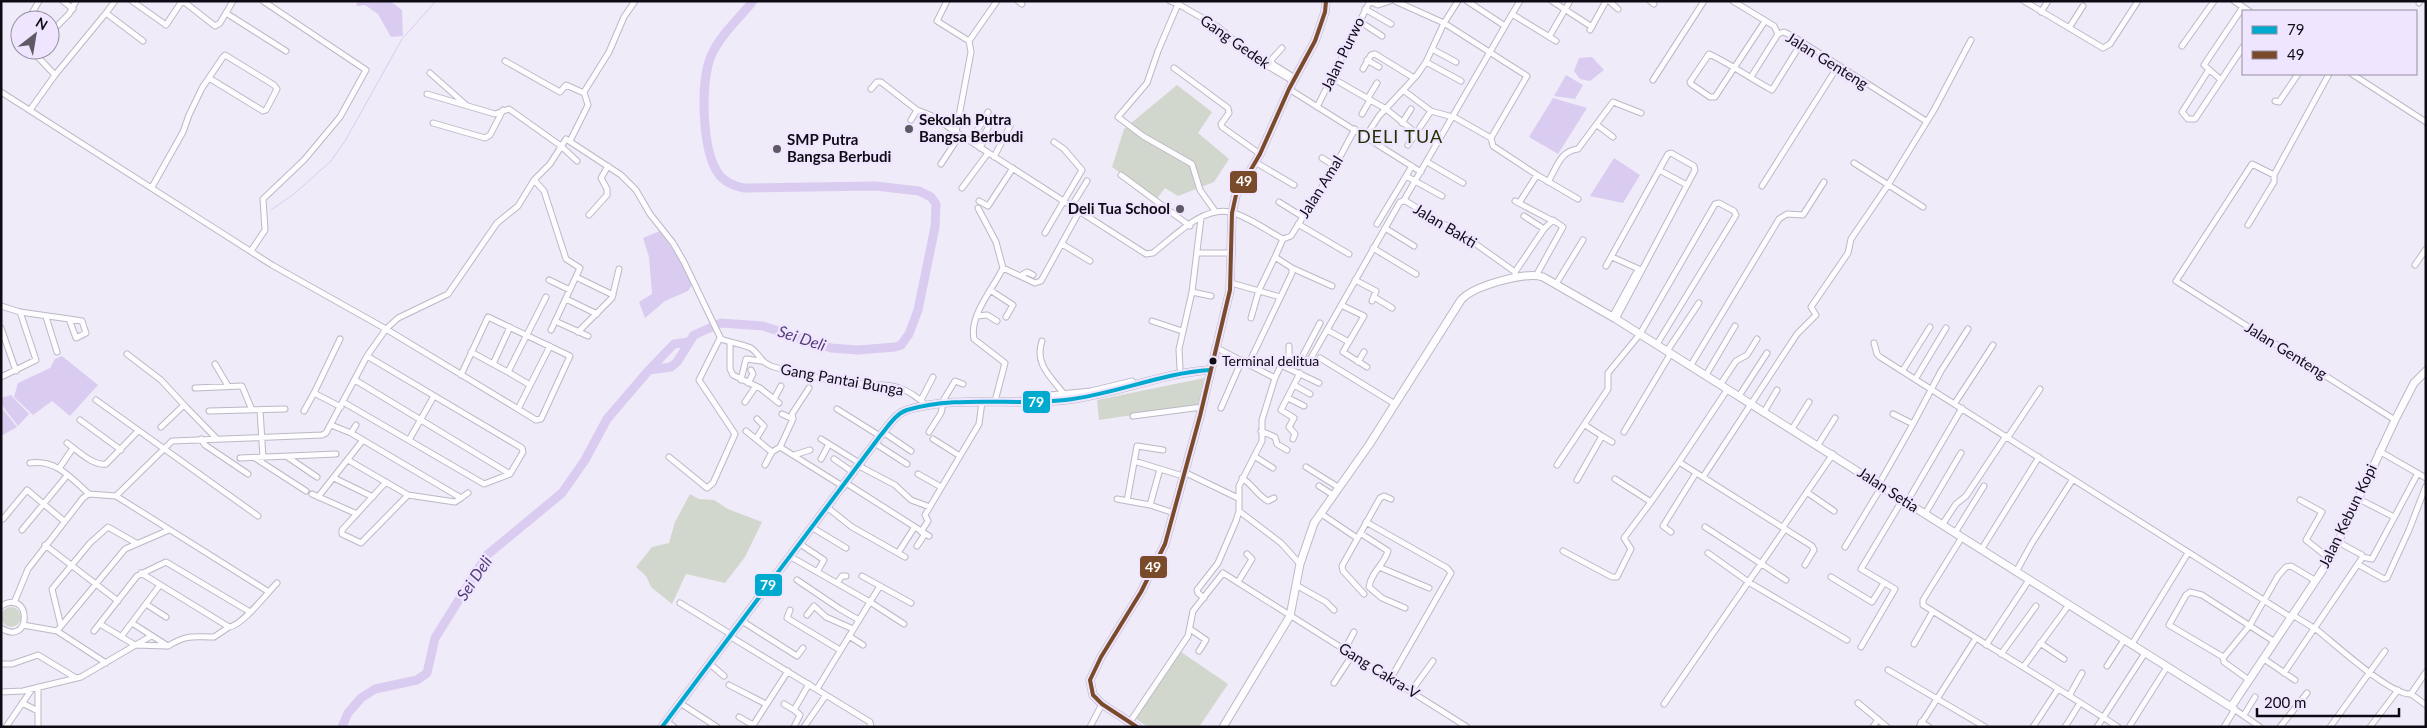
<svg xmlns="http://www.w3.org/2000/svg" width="2427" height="728" font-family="Lato,sans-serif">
<rect width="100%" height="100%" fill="#f0ebf9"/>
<!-- green -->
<path fill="#d2d7cd" d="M1177,85L1212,112L1198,133L1229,159L1214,182L1178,196L1165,188L1157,199L1112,167L1124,129Z
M1204,378L1200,405L1099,420L1097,400Z
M690,494L699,499L714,500L728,509L762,522L745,557L725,583L686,574L672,604L651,587L646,576L636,567L652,547L669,543L675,522Z
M1 617a10 10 0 1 1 20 0a10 10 0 1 1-20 0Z
M1181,652L1228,684L1199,727H1148L1136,719Z"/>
<!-- water -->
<path fill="#daccf1" d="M358,1H390L402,10L403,36L391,37L378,14L365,5L356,6Z
M1592,57L1604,70L1590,81L1580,79L1574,71L1579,58Z
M1566,75L1583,85L1575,99L1554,96Z
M1553,98L1587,108L1558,154L1529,137Z
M1614,158L1640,175L1623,203L1590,196Z
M660,231L681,261L692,285L688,291L665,301L645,318L639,302L652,294L649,257L643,238Z
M62,356L98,385L70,416L52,401L33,415L14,397L18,383L50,368L55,359Z
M11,395L29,414L18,426L1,404V398Z
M1,407L17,427L1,436Z"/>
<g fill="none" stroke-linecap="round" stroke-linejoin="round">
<!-- stream -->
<path stroke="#daccf1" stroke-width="1" d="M271,210L294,194L331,161L345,141L402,39L436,1"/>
<!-- river -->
<path stroke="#daccf1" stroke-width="9" d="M649,370L674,344L688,342
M342,727L348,713L361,698L375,689L417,680L427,673L435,638L487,555L562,493L585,460L607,419L649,370L671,367L677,362L694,335L721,323L763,326L831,348L858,350L895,347L901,345L909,334L918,310L935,227L936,204L931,197L919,191L875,186L744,188C734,186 724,182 718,173C702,150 700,82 711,56C720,35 739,19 753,1"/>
<defs>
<path id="minor" d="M63,1L73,9
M115,1L106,13L143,41
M132,1L166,25L182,1
M183,1L215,26L220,23L233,1
M947,1L937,21L969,41
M997,1L969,41L971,52L956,132L1146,254L1153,253C1174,237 1202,206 1230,212C1248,216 1267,231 1283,239
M1018,1L1022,4
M1170,1L1178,4L1158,51L1147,83L1118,117L1143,136L1192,164L1200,190L1215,211
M1179,1L1178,4L1218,27L1256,59L1293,81
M1369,1L1378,5L1390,1
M1395,1L1444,23L1527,76L1491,138
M1467,1L1505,26
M1552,1L1592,27
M1609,1L1618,9
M1650,1L1654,4
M1733,1L1774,26L1778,34L1784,32L1794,37L1926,121
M2024,1L2103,48L2110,44L2138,1
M2234,1L2249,11
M2419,3L2420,1
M1365,9L1391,24
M2041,12L2048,1
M226,13L286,51
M1512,14L1520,1
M35,20L31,15L39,1
M1359,21L1382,36
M1765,21L1715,97H1710L1691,84L1690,82L1709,54C1731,64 1751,79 1772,90L1802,42
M2069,28L2083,6
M1590,30L1606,1
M50,33L69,14L76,1
M1549,37L1570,1
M2182,46L2214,1
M1282,48L1272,59L1271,63L1295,78
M1432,49L1456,62
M37,50L36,55L55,75
M1367,60L1379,67
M505,61L560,92L566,85L584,93
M1426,62L1461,81
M1174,68L1228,108L1229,113L1221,124L1222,127L1260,154
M1363,69L1371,55L1375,54L1414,78
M2208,71L2182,112L2188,119H2195L2243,47
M430,73L465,104
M2352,74L2426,122
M1751,77L1778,34
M1332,78L1386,109L1416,133
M1653,80L1704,1
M2221,80L2204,65L2243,7
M871,89L877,82H881L917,110L930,115L956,132
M1289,89L1421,172
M1403,90L1431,111
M1,92L272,265L386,329L518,409L536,420L541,419L570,356L488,317L461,375
M427,94L495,114L509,109L561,146L577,161
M1368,98L1377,83
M2275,101L2279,102L2298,74
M1317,107L1370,1
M30,110L55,75L106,13
M1362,114L1370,100
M1454,117L1491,138L1493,146L1537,175L1578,199
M911,120L917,110
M433,123L485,138L490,135L503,110
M1402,123L1411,109
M1597,125L1613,137
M1366,136L1379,116L1417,75L1426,62L1444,23L1458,1
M570,141L588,105L584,92L609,52L624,17L635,1
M971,141L988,112
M1408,145L1431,111L1449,116
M980,148L982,144L981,141L989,126
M994,157L1010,126
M1322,158L1335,166
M1255,162L1294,185
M1427,162L1463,183
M1854,163L1923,207
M941,164L960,135
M1659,170L1687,185
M1121,175L1190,226
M2274,175L2252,164L2176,281L2395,420
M1406,176L1442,196
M534,180L544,191L566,259L580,268L551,330
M1548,182C1557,167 1560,151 1578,149L1613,102L1641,113
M1762,186L1838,66
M152,187L183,132L189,115L202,88L223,57L225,55L274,85L277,89L266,110L263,111L209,78
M962,188L988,153
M979,201L988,206L1013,168
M1515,201L1551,220
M1279,202L1303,217
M1519,203L1537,175
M1071,207L1087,181
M978,208L996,242L1003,268
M589,215L607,195V189L601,178L608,166
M1524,216L1544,229
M1298,224L1349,254
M1377,224L1412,166
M2248,225L2274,182V175L2329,74
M1385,228L1414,246
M1045,233L1082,170L1064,149L1054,142
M1283,239L1291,236L1335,166L1355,129
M1062,244L1090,261
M1373,248L1416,274
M251,251L265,230L263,199L304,160L340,117L366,70L263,1
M1198,253H1232
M1612,257L1641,270
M2415,265L2426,249
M1606,266L1668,154L1671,153L1694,166L1695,170L1616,319
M1292,268L1332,286
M1515,272L1544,229L1553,220L1563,227L1537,274
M1020,276L1027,272L1033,275
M576,277L613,295
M1516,277L1515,272L1473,242L1404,200L1512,14L1556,41
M549,280L570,290
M1355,280L1376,291L1372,301
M1231,283L1280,297
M1556,284L1583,240
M990,290L1013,305L1006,317
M1192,292L1211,296
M1374,297L1392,308
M566,299L597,314
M1341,305L1364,316L1343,352L1367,367
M1,306L20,312L69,319L76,338L86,333L82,321L69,319
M977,316L987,315L997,321
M46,317L57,352
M1612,317L1636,273
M1251,318L1259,290L1275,257
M555,321L588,336
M1152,321L1182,331
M1,328L16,371
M1327,330L1349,342
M578,332L612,298L619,269
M340,339L314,393L341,407
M1042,341C1034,364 1051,377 1064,394
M730,343V369L733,375L760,388L779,403
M1874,343L1877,354L1880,357L2292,618
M1289,346V357
M1215,347L1275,378
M1667,351L1699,303
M471,352L493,364L510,327
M127,354L161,380L184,405
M1320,358L1395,404
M1300,361L1320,323
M1358,362L1364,352
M1249,363L1292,273V268L1275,257L1283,239
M215,364L228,386
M493,364L508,372
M1281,365L1319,383
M1691,365L1779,219L1787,214L1803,215L1824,182
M1180,368L1179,349L1192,292L1201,218
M1903,370L1930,327
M1706,375L1735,326
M1,377L36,360L20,312
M1916,378L1946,328
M355,380L510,474
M741,380L746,359L761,361
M748,383L753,374L751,370
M530,385L508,372L546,297
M1294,385L1310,394
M1720,385L1736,361L1747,355L1757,339
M195,388L242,386L252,410
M1739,396L1767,353
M1288,398L1304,406
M774,399L781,386
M96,400L258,516
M921,400L933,377
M995,401L1005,363L974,339C969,315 993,289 1003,268L1035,283L1041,281L1079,212
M343,402L484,484L510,474L523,452L522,448L367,356
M745,402L756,386
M1955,403L1993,345
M941,404L955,381L963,384
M1221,408L1242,360
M518,409L550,346
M837,409L880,436
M260,410L263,458
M209,411L285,409
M304,411L314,393
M1764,412L1777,390
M782,414L793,419
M1133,416L1202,407
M80,420L121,450
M1913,424L1941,371L1968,329
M331,425L351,433L461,498L455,502L408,495L348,460
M161,427L184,405L216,438
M1792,429L1809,402
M746,431L772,452
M1261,431L1275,437L1277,444L1287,450
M883,432L911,451
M929,432L941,413L943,404
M1624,432L1671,353
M351,433L356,425
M1602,436L1612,442
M2008,437L2040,389
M201,439L205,445L248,474
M756,439L764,426L757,419
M821,439L861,464
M933,439L960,456
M1293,439L1295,434L1289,427L1294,418L1281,410L1300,373
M409,440L434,396
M67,443C78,451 93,466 106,464L138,431
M876,444L907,464
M1818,445L1835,418
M780,447L793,419L792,414L809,388
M2379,451L2426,478
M794,455L810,450
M1254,456L1273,468
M669,457L707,488L713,483L735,434L699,380L720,338
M240,458L336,454
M255,458L306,491
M289,458L317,477
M821,459L829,444
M834,459L854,473
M1134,461L1183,476
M1679,462L1727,390
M30,463C56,459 71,478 89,494
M765,465L772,452L780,447L844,487
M1557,465L1608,389V373L1640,334L1715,204L1719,203L1734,211L1736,215L1657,344
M859,466L895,485L911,500L930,507
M60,467L73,448
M1306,467L1338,487
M1184,472L1238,498
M918,474L941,487
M1703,477L1797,334L1816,315L1811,307L1848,253L1851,239L1888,185L1934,110L1971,40
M334,478L373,497
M1242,478C1253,485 1257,495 1268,501L1274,498
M1615,479L1651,502L1679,462L1812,546L1814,550L1805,565
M1577,480L1602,436L1585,425
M386,482L342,530V534L361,543L408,495
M846,483L929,536
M1879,484L1913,424L1893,414
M1319,486L1333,495
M1808,493L1834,511
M312,494L357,514
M116,496L269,592
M318,497L363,440
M461,498L468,493
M1117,499L1150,505L1160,469
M2359,499L2394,517
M2300,500L2322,512L2306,540L2330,559
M1127,501L1137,446L1163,450
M1907,502L1962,408
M1150,505L1174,513
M828,508L852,527L905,557
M1239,511L1281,543L1300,564
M1320,513L1357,538
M1925,514L1961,453
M3,519L27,490L64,521
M1366,522L1447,568L1451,573L1391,678
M1942,525L1956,504L1966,496L2006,436
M1705,527L1786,580
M1783,527L1833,454
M813,528L846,548
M22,530L65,478
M921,532L928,521L925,515L979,424L982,402
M1671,532L1663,526L1696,473
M1360,533L1388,551C1384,565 1371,572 1369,587L1382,598L1405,608
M1955,533L1984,486
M1962,537L1923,600V605C1988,646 2054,685 2118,727
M800,544L824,560L817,572
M45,545L118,601
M917,546L925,534
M1845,547L1882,486
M1981,550L2039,457
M1563,551L1612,577H1617L1631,549L1624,538L1651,502
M898,553L914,528
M1708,553L1750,583L1847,640
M791,557L870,602L817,689
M2362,557L2372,559L2418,473
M2359,565L2384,579L2387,578L2409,530L2426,486
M1379,567L1429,588
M2016,572L2032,543L2073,479
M141,573L229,627C242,626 267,593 277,583
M1223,573L1467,727
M862,576L911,603
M1831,577L1872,602L1884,583
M797,580L840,609L859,620
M1238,582L1252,559L1247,554
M837,583L842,576H846
M1296,585L1326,602L1334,610
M880,586L870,602L904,624
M1364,594L1343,571L1342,566L1380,498L1384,496L1391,499
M1204,598L1198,593L1197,590L1218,563L1236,521L1239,511V486L1262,441V420L1275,378L1283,361L1289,357L1308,361L1311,358L1400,202L1404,201
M14,603L28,569L83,498L89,494L116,496L172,441L322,435L326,433L367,356L386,329L398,318L448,294L497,223L518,206L534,180L550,164L566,139L621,175L636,190L650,214L673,243L684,262L721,339C731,343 742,344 751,348C760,354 760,363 774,367C797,374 821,379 845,382C882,388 896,377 927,406
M680,603L732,635
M146,604L166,617
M1,606C32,587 32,648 1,628
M790,610L787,618L840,650
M807,615L814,606L826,617L853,629
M2294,616C2301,620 2309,625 2317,630C2334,643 2391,696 2411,694L2426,672
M742,621L797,656L803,648
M100,624L135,645L168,646L132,623
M23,625L57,631L106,663
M61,626L52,589L90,543L108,527L136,543
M1190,629L1206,640L1199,651
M57,631L125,549L169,530
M94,631L137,576L166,562L250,612
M849,636L863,645
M121,637L160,585
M731,637L870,722L871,727
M2040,643L2064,659
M1914,644L1933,611
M2132,644L2188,553
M1986,645L2029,580
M168,646C188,634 193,637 214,637L229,627
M1861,647L1895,589L1861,569L1903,499
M1345,649L1354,632
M2001,654L2036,606
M2224,657L2250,625L2278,576L2286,567L2291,566L2316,581
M2264,659L2295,680
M1,664H12L38,655L76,678
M710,664L724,676
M2024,666L2068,606
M2107,666L2124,640
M1888,670L1985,727
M2284,673L2362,558V555L2338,542
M2249,680L2224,662L2223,657L2169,625L2186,595L2190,592L2202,595L2275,642
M1334,683L1353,654
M729,685L766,704
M1412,690L1433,661
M1,692L23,691L81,677L151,636
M2411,694L2426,705
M2069,696L2082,673
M22,703L38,711
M680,703L717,727
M1858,703L1887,727
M784,704L794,710
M1664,704L1785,529
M2231,707L2260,727
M2244,715L2255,697
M739,717L753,725
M666,721L674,727
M1130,722L1188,636L1193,611L1223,573
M1921,722L1929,727
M38,725V687
M6,727L32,689
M752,727L788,671
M794,727L800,715L794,710L809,684
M804,727L826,695
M1090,727L1102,704
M1873,727L1878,719
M1919,727L1976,638
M2033,727L2058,689
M2065,727L2080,703
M2097,727L2145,653
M2129,727L2167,667
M2224,727L2235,709
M2280,727L2307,693
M2330,727L2385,651
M2370,727L2398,690"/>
<path id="major" d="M1022,401L1029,398L1091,392L1132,382
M662,727L880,436C888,427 895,414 907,410C958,395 1013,406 1065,400C1114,395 1160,373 1210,370
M1137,727L1102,704L1093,695L1090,680L1101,657L1141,592L1165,544L1200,416L1230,290L1232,213L1236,195L1260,154L1289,89L1315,41L1325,12L1326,1
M1223,727L1290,616L1300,564L1314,523L1369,445L1461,300C1473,286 1526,271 1543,277L1616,319L2231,707L2330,559L2395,420L2414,383L2426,371"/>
</defs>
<!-- minor casing -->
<use href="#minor" stroke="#bdb8c4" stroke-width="7"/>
<!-- major casing -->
<use href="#major" stroke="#bdb8c4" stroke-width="9"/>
<!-- minor -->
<use href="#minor" stroke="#fdfcfe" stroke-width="5"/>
<!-- major -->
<use href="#major" stroke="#fdfcfe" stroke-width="7"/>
<defs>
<path id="bus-1" d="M662,727L880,436C888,427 895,414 907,410C958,395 1013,406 1065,400C1114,395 1160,373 1210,370"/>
<path id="bus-2" d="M1137,727L1102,704L1093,695L1090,680L1101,657L1141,592L1165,544L1200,416L1230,290L1232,213L1236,195L1260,154L1289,89L1315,41L1325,12L1326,1"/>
</defs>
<!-- bus-1 casing -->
<use href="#bus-1" stroke="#efe5ff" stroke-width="8"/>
<!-- bus-2 casing -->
<use href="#bus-2" stroke="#efe5ff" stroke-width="8"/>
<!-- bus-1 -->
<use href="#bus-1" stroke="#00a9ce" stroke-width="4"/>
<!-- bus-2 -->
<use href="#bus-2" stroke="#7a4b2a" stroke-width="4"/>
</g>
<!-- markers -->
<g fill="#5e5964" stroke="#efe5ff" stroke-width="2">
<circle cx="909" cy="129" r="5"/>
<circle cx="777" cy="149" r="5"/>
<circle cx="1180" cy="209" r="5"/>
</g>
<circle fill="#0f0b14" stroke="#efe5ff" stroke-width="2" cx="1213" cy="361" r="4.5"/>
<g text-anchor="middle" stroke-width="5" stroke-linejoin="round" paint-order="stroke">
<!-- bus labels -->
<g font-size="14" fill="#0f0b14" stroke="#efe5ff" text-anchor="start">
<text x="1222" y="366">Terminal delitua</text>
</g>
<!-- street labels -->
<g font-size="15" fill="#0f0b14" stroke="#efe5ff">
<text transform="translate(1235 42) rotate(35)" y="5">Gang Gedek</text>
<text transform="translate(1343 54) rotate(-64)" y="5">Jalan Purwo</text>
<text transform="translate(1827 61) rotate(32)" y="5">Jalan Genteng</text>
<text transform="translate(1321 187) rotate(-58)" y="5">Jalan Amal</text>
<text transform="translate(1445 226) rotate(31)" y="5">Jalan Bakti</text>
<text transform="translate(2286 351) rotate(32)" y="5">Jalan Genteng</text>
<text transform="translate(842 380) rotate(10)" y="5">Gang Pantai Bunga</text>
<text transform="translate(1888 490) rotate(33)" y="5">Jalan Setia</text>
<text transform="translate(2348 516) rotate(-64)" y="5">Jalan Kebun Kopi</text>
<text transform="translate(1379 671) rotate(32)" y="5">Gang Cakra-V</text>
</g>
<!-- poi labels -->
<g font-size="15" font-weight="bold" fill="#0f0b14" stroke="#efe5ff" text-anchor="start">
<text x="919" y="125">Sekolah Putra<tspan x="919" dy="17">Bangsa Berbudi</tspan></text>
<text x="787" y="145">SMP Putra<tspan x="787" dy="17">Bangsa Berbudi</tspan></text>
<text x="1170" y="214" text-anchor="end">Deli Tua School</text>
</g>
<!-- water labels -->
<g font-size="16" font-style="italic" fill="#553b75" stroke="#efe5ff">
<text transform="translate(802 338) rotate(18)" y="6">Sei Deli</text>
<text transform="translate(474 578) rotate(-56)" y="6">Sei Deli</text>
</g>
<!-- quarter labels -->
<g font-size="18" letter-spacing="1" fill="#213300" stroke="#efe5ff">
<text x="1400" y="143">DELI TUA</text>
</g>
</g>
<g stroke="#efe5ff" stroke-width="2">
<rect x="1229" y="170" width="29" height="24" rx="5" fill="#7a4b2a"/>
<rect x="1022" y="390" width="29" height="24" rx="5" fill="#00a9ce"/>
<rect x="1139" y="555" width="29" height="24" rx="5" fill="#7a4b2a"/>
<rect x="754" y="573" width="29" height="24" rx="5" fill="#00a9ce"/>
</g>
<g font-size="14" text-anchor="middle" font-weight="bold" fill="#fff">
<text x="1244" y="186">49</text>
<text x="1036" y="407">79</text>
<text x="1153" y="572">49</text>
<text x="768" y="590">79</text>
</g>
<!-- border -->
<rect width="2427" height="728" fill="none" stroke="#0f0b14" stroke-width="5"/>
<!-- legend -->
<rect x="2242" y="10" width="175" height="65" fill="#efe5ff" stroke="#958ea1"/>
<rect x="2252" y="26" width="25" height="8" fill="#00a9ce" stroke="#958ea1"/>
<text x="2287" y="35" font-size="15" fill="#0f0b14">79</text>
<rect x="2252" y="51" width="25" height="8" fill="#7a4b2a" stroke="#958ea1"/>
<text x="2287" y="60" font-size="15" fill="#0f0b14">49</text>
<!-- north arrow -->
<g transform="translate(35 35) rotate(31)"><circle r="24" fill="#efe5ff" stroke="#958ea1"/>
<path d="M0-4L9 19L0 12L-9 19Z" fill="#5e5964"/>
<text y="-8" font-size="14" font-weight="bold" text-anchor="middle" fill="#0f0b14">N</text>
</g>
<!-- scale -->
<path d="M2257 708v8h142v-8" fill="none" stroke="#0f0b14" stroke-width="2.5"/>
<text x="2264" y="708" font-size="15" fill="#0f0b14" stroke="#efe5ff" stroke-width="4" paint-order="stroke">200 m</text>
</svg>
